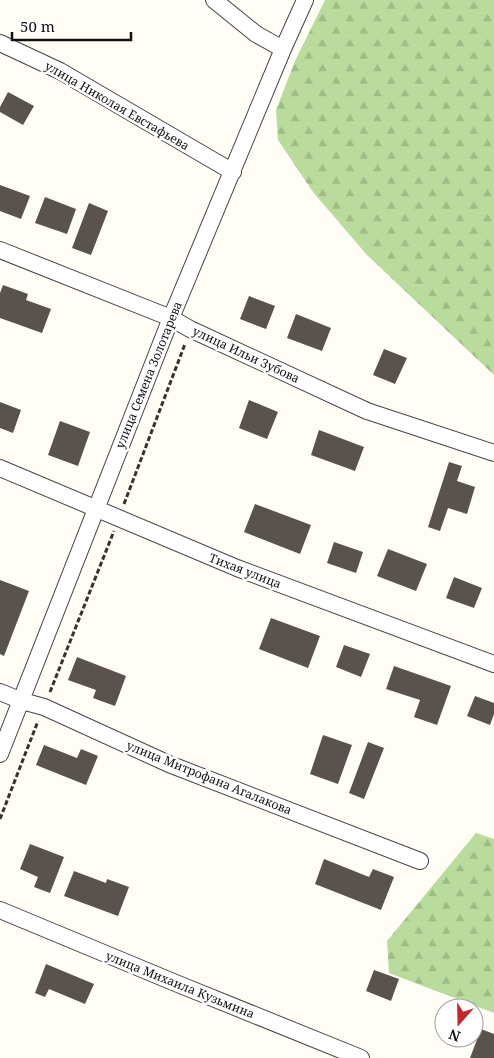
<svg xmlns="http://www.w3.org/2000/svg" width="494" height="1058" font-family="'Noto Serif',serif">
<defs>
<pattern id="forest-firs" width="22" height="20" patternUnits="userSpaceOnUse" patternTransform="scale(1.25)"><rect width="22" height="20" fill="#b9dc9c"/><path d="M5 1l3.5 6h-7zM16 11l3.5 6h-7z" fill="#9ebc85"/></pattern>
</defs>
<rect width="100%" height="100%" fill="#fffdf5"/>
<!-- forest -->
<path fill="url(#forest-firs)" d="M325,0H494V375L367,255L313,192L278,140L276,110L295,61Z
M476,833L494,839V1013L389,973L387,941Z"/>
<!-- building -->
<path fill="#5a524d" d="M8,92L34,106L23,125L0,112V107Z
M0,185L30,196L21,219L0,211Z
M45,197L76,209L67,234L35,223Z
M89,203L108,211L91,255L72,248Z
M3,285L28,294L26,300L51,309L42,333L0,318V293Z
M249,296L275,306L266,329L240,319Z
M296,314L331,328L322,351L287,338Z
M384,349L407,358L395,384L373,375Z
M249,400L278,412L267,439L239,428Z
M0,402L21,410L13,433L0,428Z
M60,421L90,432L78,466L48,455Z
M319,430L364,447L355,471L311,455Z
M449,462L462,466L457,481L475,487L467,514L448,508L440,531L428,527Z
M255,504L311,525L300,554L244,532Z
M334,542L363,552L356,573L327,563Z
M388,549L427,564L416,591L377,576Z
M454,577L482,588L474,608L446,598Z
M0,580L29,591L4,656L0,654Z
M271,618L320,636L308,668L259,649Z
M344,645L370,654L361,677L336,667Z
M77,657L126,676L115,706L93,698L96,690L68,680Z
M394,666L451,686L437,725L414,717L420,700L386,689Z
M475,696L494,703V714L490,725L467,716Z
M323,735L352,745L338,784L310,774Z
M368,742L384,748L364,799L349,793Z
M44,745L77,758L81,749L98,756L86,785L36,765Z
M30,844L64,857L50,893L34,887L38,877L20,869Z
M324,859L369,877L373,869L394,877L381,910L315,884Z
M74,871L106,883L107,879L129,887L118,916L64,896Z
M46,964L94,984L85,1004L49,989L45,997L35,993Z
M374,970L399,979L391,1001L366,991Z
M481,1029L494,1034V1058H470Z"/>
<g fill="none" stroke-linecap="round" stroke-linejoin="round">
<defs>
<path id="street" d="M214,0L256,34L283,49
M0,43L60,71L233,172
M0,250L171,318L190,329L367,411L494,453
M0,468L237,568L494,664
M0,692L22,701L44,707L169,764L420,861
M0,754L171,318L283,49L305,0
M0,910L178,984L361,1058"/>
</defs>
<!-- street casing -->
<use href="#street" stroke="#444" stroke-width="18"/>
<!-- path -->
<path stroke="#333" stroke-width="3" stroke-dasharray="5 2.5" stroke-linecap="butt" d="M124,504L185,344
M50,692L114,531
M0,819L38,721"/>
<!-- street -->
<use href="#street" stroke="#fff" stroke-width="16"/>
</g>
<g text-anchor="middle" stroke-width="5" stroke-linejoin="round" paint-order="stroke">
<!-- street labels -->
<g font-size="12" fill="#111" stroke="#fff">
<text transform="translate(117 106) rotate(30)" y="4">улица Николая Евстафьева</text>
<text transform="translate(246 355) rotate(25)" y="4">улица Ильи Зубова</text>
<text transform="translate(149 375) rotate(-68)" y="4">улица Семена Золотарева</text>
<text transform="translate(245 571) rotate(21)" y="4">Тихая улица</text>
<text transform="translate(209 778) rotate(22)" y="4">улица Митрофана Агалакова</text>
<text transform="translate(180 985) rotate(22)" y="4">улица Михаила Кузьмина</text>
</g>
</g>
<!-- north arrow -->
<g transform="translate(459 1023) rotate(200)"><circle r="24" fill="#ffffff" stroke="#a0a0a0"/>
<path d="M0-4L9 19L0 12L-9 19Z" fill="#c4262e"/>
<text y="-8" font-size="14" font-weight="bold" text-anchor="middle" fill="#111111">N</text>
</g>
<!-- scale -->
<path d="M12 32v8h119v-8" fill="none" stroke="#111111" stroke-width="2.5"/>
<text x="20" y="32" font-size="15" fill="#111111" stroke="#ffffff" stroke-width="4" paint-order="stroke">50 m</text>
</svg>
